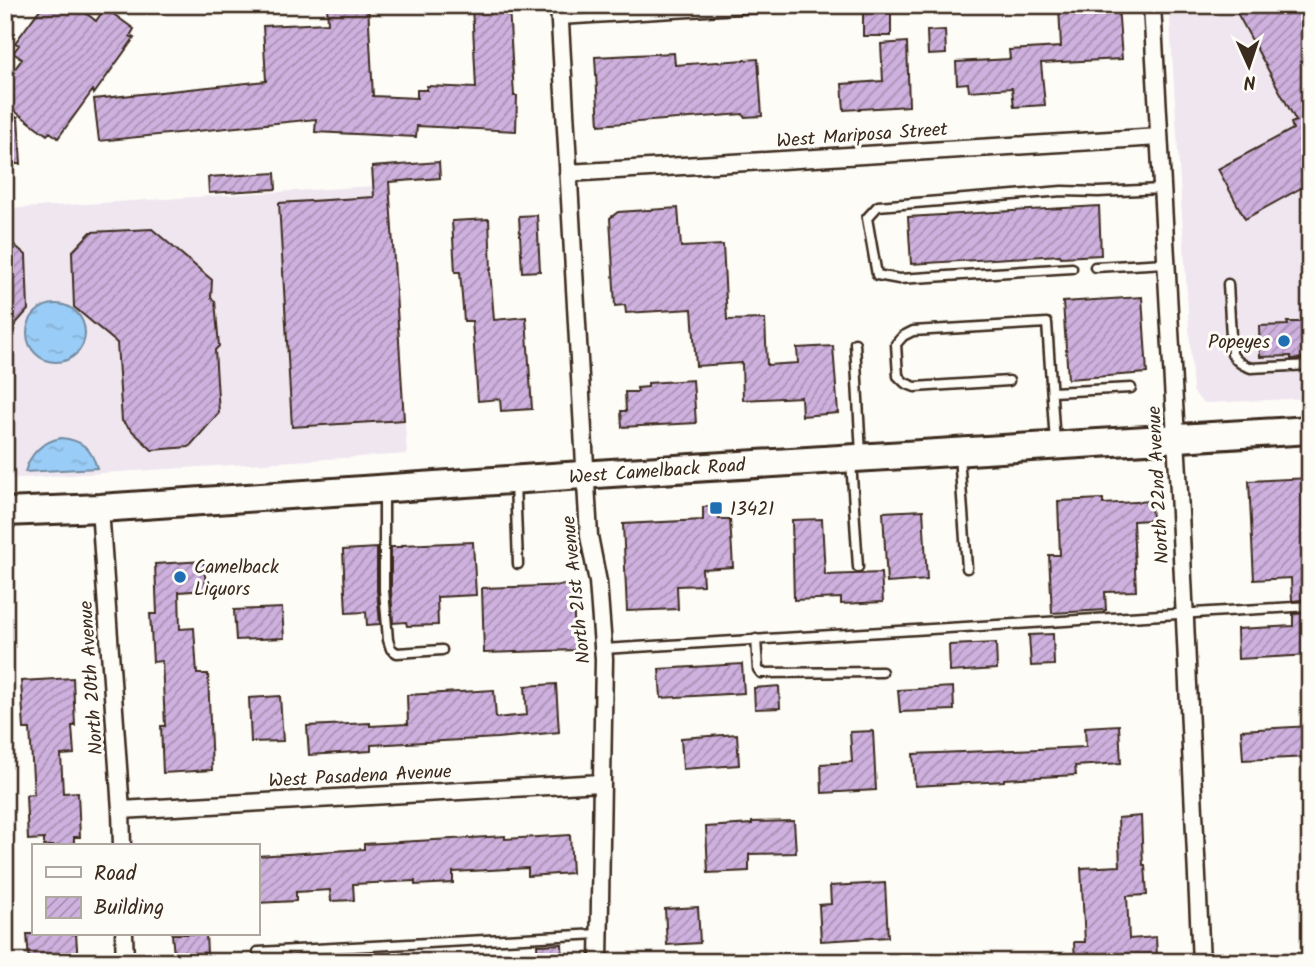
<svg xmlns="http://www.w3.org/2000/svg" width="1315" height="967" font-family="Kalam,sans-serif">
<defs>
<pattern id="water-ripples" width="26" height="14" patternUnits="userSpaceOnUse" patternTransform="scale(1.75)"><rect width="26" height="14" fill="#99ccf6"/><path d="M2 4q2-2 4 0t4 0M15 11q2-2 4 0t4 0" fill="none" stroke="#85afd2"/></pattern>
<pattern id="building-hatch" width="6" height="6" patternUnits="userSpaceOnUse" patternTransform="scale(1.75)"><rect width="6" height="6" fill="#ceb1de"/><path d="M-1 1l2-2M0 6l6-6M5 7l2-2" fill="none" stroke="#a890b3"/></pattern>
</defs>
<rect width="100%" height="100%" fill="#fdfcf7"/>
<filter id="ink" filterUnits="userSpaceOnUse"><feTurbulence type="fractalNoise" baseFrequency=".0143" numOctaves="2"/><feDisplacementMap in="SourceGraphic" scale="14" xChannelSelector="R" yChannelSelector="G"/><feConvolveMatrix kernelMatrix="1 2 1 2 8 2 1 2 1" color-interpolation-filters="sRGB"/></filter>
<g filter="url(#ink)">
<!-- built -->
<path fill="#efe6f0" d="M1169,5H1310V398L1206,403L1200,400L1193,391Z
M390,185L407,454L5,479V209Z"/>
<!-- water -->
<path fill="url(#water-ripples)" stroke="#738ba0" stroke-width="2" d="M27 333a29 29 0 1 1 58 0a29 29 0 1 1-58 0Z
M61,438C82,440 91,448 97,468L25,472C30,454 41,442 61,438Z"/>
<!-- building -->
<path fill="url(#building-hatch)" stroke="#3b2a1e" stroke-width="2" d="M43,5H76L96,21L105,8L134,29L130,36L134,38L94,94L93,90L58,138L50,132L47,135L5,104V82L22,59L13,53L19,45L15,43Z
M327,5H368L373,96L417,98V90H427V86L476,88L472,5H509L514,96H517L516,131L417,126L416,137L315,132L316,119L99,141L94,99L266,81L263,26L328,23Z
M1096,5H1118L1122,59L1041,63L1045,105L1014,107L1012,88L969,91L968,83L957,84L956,62L1010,59L1009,50L1061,47L1059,7Z
M1247,5H1310V183L1245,219L1218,169L1293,129L1291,123L1296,121L1236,11Z
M891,11V36H863V12Z
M945,30L946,54L928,55L927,31Z
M907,42L909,106L844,110L842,84L883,81L881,44Z
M674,53L675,65L758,59L762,116L744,117L743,114L599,125L595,57Z
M5,117H18L21,164H5Z
M439,162L440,178L389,182L404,420L292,427L279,203L374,197L372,167Z
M275,173L276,189L209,193L208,177Z
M1099,206L1101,255L1061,257L1060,255L911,264L908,217Z
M678,208L681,247L723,245L727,320L765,319L767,365L798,363L797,348L833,346L838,413L802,416L801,397L743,400L742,363L696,366L692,309L626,313L625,305L615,306L610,218L618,212Z
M537,215L540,271L522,272L519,216Z
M489,219L491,270H490L494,320L526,317L532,409L501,411L500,399L478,401L472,321H464L460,272H455L452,221Z
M152,229L212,280L211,298L215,301L219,346L215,350L219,413L189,447L152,450L122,421L117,343L74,307L72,252L91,232Z
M5,237L26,255L28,310L5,336Z
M1142,297L1147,373L1068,379L1063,302Z
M1287,322H1303V324H1310V358L1291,359V356L1260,357L1259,326L1288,325Z
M693,380L696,423L622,427L621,411H626L625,392H638L637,388L648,387V383Z
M1310,478V599L1292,601L1291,578L1254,580L1249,481Z
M1103,499V504L1151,501L1152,520L1133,521L1136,591L1105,592L1106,610L1052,613L1049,555H1060L1058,501Z
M719,506V519H730L733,567L702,569L703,585L677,586L678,609L627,611L623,524L703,520V507Z
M923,510L927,580L887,583L883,512Z
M822,519L825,575L881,573L883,602L841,604V598L794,600L792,520Z
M473,542L476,595L437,597L438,625L407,626L406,622L393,623L391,590V547H402V545Z
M377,548V590L380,624L367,625L366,612L346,613L343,550Z
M204,561L206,590L179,592L180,629L194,628L197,674H208L212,770L163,773L161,726H165L162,661L153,662L150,614H157L155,564Z
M573,585L575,650L484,653L482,588Z
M282,608L284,638L236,640L234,610Z
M1310,613V655L1238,659L1237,629L1293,626V614Z
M1053,634L1054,665L1031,666L1029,635Z
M996,643L997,669L950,672L949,645Z
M742,664L744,693L661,698L659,669Z
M73,678L75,726H72L74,754L61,755L63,793L78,792L80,837H74V846H44V839L28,840L26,795L34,794L30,729H24L21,681Z
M556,684L559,732L497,738L371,745V751L309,755L307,726L370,723V726L408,724L407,695L494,690L496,718L527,715L525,686Z
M779,686L780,708L755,709L754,688Z
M953,687L954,710L900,712L898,690Z
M280,696L283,741L251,742L249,698Z
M1119,725L1121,763L1075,766L1076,775L1004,779V781L915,786L913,754L1086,747L1085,727Z
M1310,726V757L1243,760L1241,730Z
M873,731L876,790L822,793L821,764L852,762L850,732Z
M737,734L739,765L683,769L681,738Z
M1141,816L1143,865H1145L1147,895L1127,896L1129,939L1156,937L1157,957L1075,962L1074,942H1085L1081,868L1120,866L1118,818Z
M794,821L796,853L749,854V871L708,873L706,827L752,824V822Z
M570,835L572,873L528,876V868L453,872V883L415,885V881L353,884L354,900L331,901L330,890L296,892V901L257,903V856L364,849V844L505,836V839Z
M885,883L888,937L821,941L819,905L831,904L830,886Z
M698,907L700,943L667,945L665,909Z
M27,934H76L78,962H29Z
M172,934H206L207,953L174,955Z
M562,944L563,962H538L537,945Z"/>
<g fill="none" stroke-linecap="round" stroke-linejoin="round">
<defs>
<path id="service" d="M560,20L805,5
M1095,267L1166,263
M1072,268L899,279L877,275L867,218L878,206L1062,191L1098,192L1162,189
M1228,284L1232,354C1237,362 1242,365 1251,368L1310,365
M855,343L861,455
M1009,381L915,387L905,383L898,376L896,344L903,336L913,331L1047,323L1055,443
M1052,392L1131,388
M959,455L967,568
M851,461L858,567
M515,482L518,564
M384,491V590L388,640L391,649L397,653L442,650
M756,639L758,669L761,673L882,672
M603,649L1310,606
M258,952L599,934"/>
<path id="minor" d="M559,5L589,536L598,582L604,659L599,962
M1152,5L1179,492L1201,962
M568,173L1159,137
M100,508L121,810L122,846
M121,810L601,783
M124,934L125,962"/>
<path id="primary" d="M5,512L100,508L611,473L1310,430"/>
</defs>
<!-- service casing -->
<use href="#service" stroke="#3b2a1e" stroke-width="13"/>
<!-- minor casing -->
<use href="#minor" stroke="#3b2a1e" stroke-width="21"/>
<!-- primary casing -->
<use href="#primary" stroke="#3b2a1e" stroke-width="32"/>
<!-- service -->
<use href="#service" stroke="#fdfcf7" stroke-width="8"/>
<!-- minor -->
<use href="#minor" stroke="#fdfcf7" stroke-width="16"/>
<!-- primary -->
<use href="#primary" stroke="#fdfcf7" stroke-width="26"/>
</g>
</g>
<!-- markers -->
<g fill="#1f6fb2" stroke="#fdfcf7" stroke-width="2.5">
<circle cx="1284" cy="341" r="7"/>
<rect x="709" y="501" width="14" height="14" rx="3.5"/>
<circle cx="180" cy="577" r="7"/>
</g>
<g text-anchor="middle" stroke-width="6" stroke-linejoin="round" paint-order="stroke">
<!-- street labels -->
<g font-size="19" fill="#3b2a1e" stroke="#fdfcf7">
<text transform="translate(862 134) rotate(-4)" y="7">West Mariposa Street</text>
<text transform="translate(657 470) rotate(-4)" y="7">West Camelback Road</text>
<text transform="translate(1157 485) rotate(-93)" y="7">North 22nd Avenue</text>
<text transform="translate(575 590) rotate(-96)" y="7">North 21st Avenue</text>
<text transform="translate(90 678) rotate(-94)" y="7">North 20th Avenue</text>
<text transform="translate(360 775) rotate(-3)" y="7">West Pasadena Avenue</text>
</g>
<!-- poi labels -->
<g font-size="19" fill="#3b2a1e" stroke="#fdfcf7" text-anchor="start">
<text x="1270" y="348" text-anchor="end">Popeyes</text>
<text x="730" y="515">13421</text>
<text x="194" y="573">Camelback<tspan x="194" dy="22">Liquors</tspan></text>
</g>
</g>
<!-- margin -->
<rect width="1315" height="967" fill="none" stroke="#fdfcf7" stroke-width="28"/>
<rect x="14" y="14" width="1287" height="939" fill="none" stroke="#3b2a1e" stroke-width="2.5" filter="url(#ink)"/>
<!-- legend -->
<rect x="32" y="844" width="228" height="91" fill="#fdfcf7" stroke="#afa8a0" stroke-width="2"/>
<rect x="46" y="867" width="35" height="10" fill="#fdfcf7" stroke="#afa8a0" stroke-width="2"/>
<text x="94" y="880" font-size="21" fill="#3b2a1e">Road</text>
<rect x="46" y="897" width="35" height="21" fill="url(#building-hatch)" stroke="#afa8a0" stroke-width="2"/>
<text x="94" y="914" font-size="21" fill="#3b2a1e">Building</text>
<!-- north arrow -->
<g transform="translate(1249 66) rotate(177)" stroke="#fdfcf7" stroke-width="5" paint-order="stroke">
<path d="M0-5L12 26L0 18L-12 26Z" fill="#3b2a1e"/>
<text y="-10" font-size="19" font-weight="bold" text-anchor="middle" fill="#3b2a1e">N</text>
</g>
</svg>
